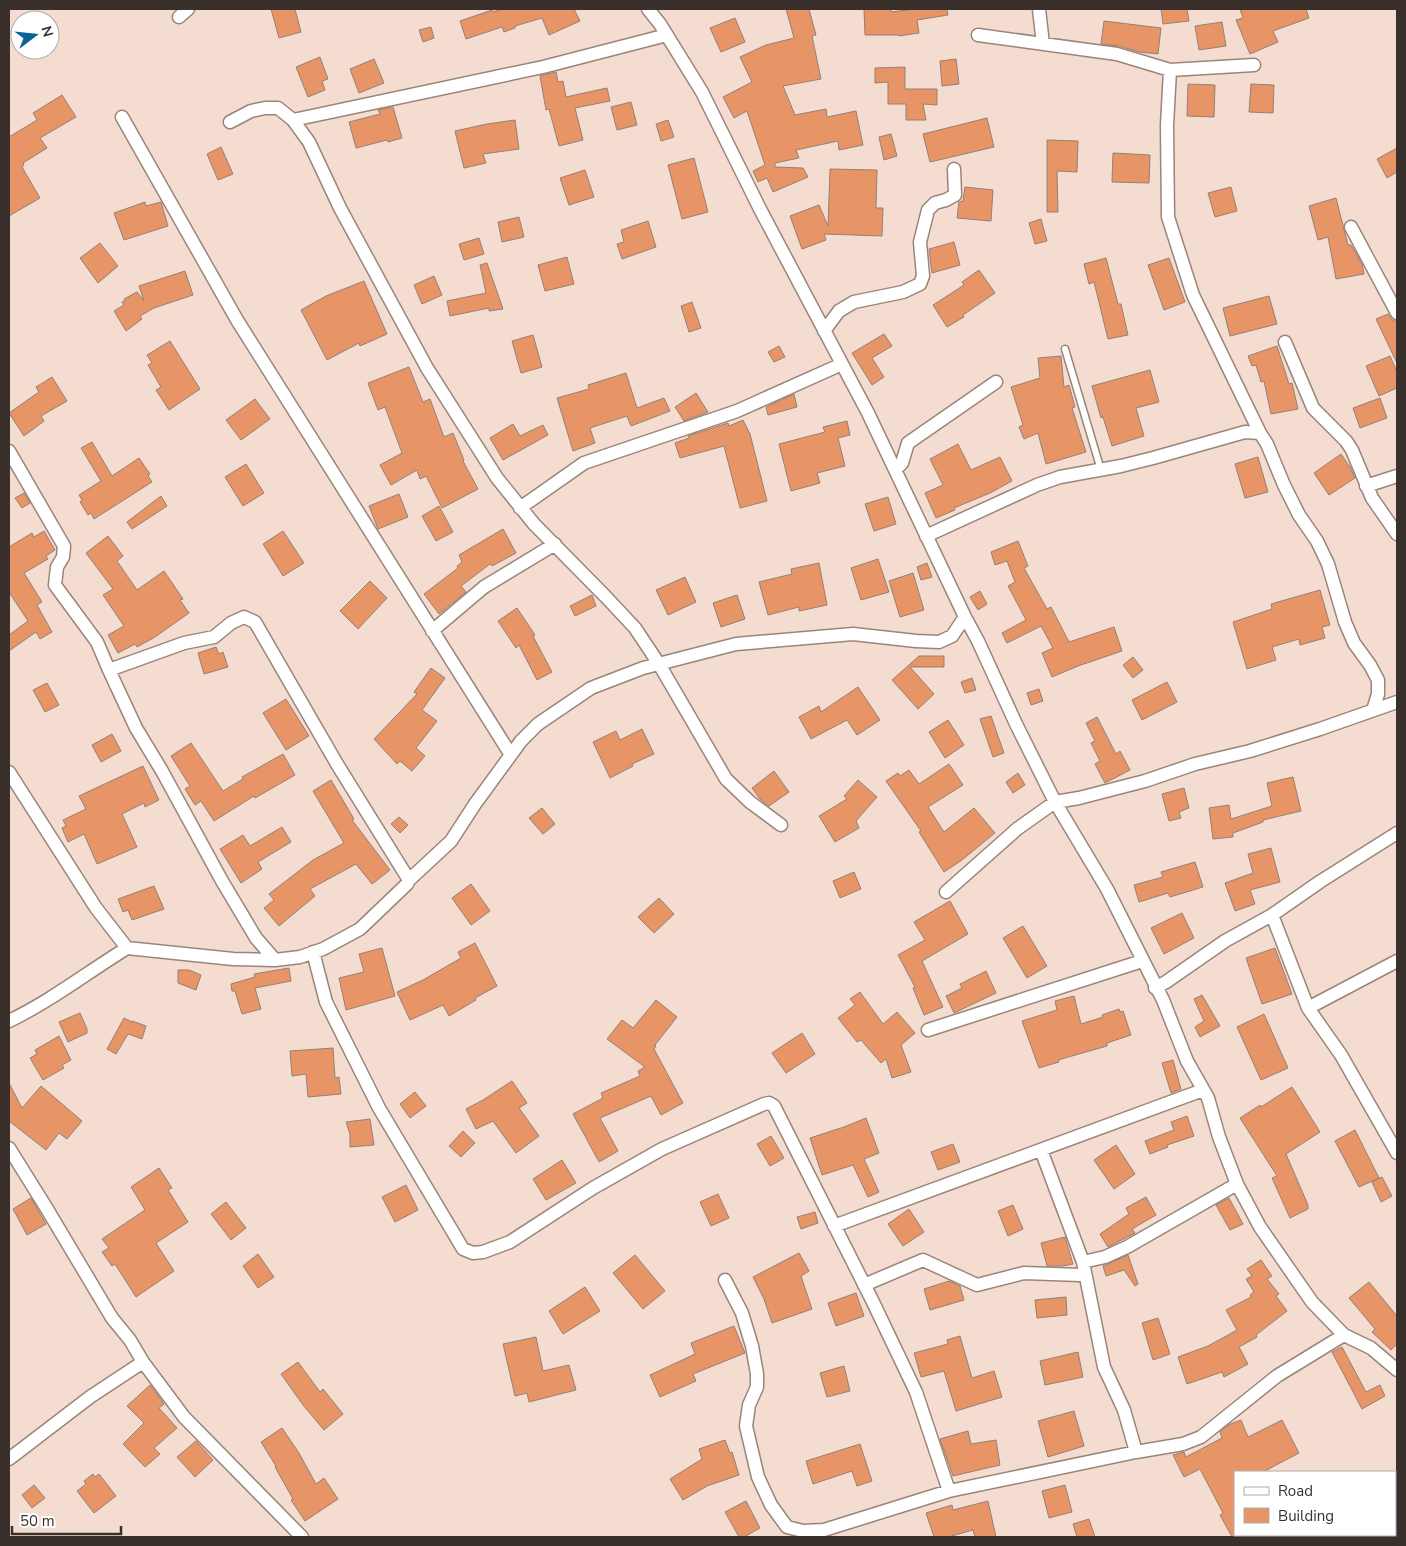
<svg xmlns="http://www.w3.org/2000/svg" width="1406" height="1546" font-family="'Nunito Sans',sans-serif">
<rect width="100%" height="100%" fill="#f4dcd0"/>
<!-- building -->
<path fill="#e79467" stroke="#958075" d="M271,9H295L301,32L279,38Z
M503,9H574L580,21L549,35L542,18L515,26V28L504,32L502,27L466,39L460,21L492,10L493,12Z
M786,9H809L816,35L812,36L821,79L783,86L795,115L826,109L827,117L856,111L863,145L839,150L838,141L796,150L799,158L775,163V167L803,168L808,177L773,192L767,178L758,182L753,171L765,165L747,111L734,118L723,97L752,82L740,57L766,45L794,38Z
M864,9H891V12L914,9H947L948,15L917,20L919,33L899,36L898,35H865Z
M1161,9H1187L1189,21L1163,24Z
M1240,9H1306L1309,18L1273,31L1278,42L1250,54L1236,20L1243,18Z
M735,18L745,42L721,52L710,28Z
M1104,21L1161,28L1158,54L1139,52L1119,46L1101,44Z
M1222,22L1226,46L1199,50L1195,26Z
M431,27L434,38L423,42L419,30Z
M320,57L328,79L322,81L325,90L308,97L296,67Z
M374,59L384,83L359,93L350,69Z
M956,59L959,84L942,86L940,61Z
M905,67V89H937V105L923,104L926,120H906V104H888V82L875,83V68Z
M556,72L558,82L563,81L566,97L607,88L610,101L575,108L583,140L559,146L549,109L546,110L540,76Z
M1188,84L1215,85L1214,117L1187,116Z
M1251,84L1274,85L1273,113L1249,112Z
M62,95L76,117L40,138L47,148L23,163L24,165L22,167L40,198L9,216V137L37,120L33,113Z
M631,102L637,125L617,130L611,107Z
M393,107L402,138L388,142L387,140L356,148L349,122L380,114L378,110Z
M987,118L994,147L930,162L923,134Z
M515,120L519,149L483,154L486,163L464,168L455,131L487,124Z
M668,120L674,137L661,141L656,124Z
M891,134L897,156L884,160L879,137Z
M1047,140L1078,141L1077,172L1057,171L1058,212H1047Z
M221,147L233,174L218,180L207,154Z
M1397,148V172L1387,178L1377,159Z
M1113,153L1150,155L1149,183L1112,182Z
M694,158L708,212L682,219L668,165Z
M830,169L877,170L876,208H883L882,236L824,234L826,240L802,249L790,216L819,205L828,226Z
M585,170L594,197L569,205L560,178Z
M965,187L993,190L991,221L957,218L959,202L963,201Z
M1231,187L1237,211L1215,217L1208,193Z
M1336,198L1348,245H1351L1362,264L1364,274L1336,279L1328,237L1318,240L1309,206Z
M145,202L146,206L161,202L168,226L124,240L114,213Z
M519,217L524,237L502,242L498,222Z
M1041,219L1047,241L1035,244L1029,223Z
M648,221L656,247L622,259L617,244L624,242L621,230Z
M479,238L484,254L464,260L459,244Z
M954,242L960,265L932,273L929,249Z
M100,243L118,266L98,283L80,258Z
M567,257L574,284L545,291L538,265Z
M1106,258L1118,304H1121L1128,335L1108,339L1094,282L1089,284L1084,264Z
M1169,258L1185,302L1164,310L1148,265Z
M487,263L503,309L489,311V308L450,316L447,301L486,293L480,265Z
M979,270L995,293L963,315L964,317L947,327L933,305L964,285L962,282Z
M185,271L193,295L154,308L140,316L142,319L126,331L114,311L124,305L122,302L125,301L124,299L137,292L144,301L139,286Z
M434,276L442,295L422,304L414,285Z
M364,281L387,334L360,346L359,343L327,360L301,310L326,296Z
M1269,296L1277,324L1230,336L1223,308Z
M692,302L701,328L689,332L681,306Z
M1388,314L1392,320L1397,322V363L1376,319Z
M884,334L892,346L872,358L884,377L872,385L852,353Z
M533,335L542,367L521,373L512,341Z
M170,341L200,389L169,410L156,390L161,387L148,365L152,363L147,355Z
M779,346L785,357L774,362L768,352Z
M1277,346L1289,384L1292,383L1298,409L1271,414L1264,381L1261,382L1256,365L1252,366L1248,356Z
M1061,356L1064,387L1069,385L1075,407L1072,408L1086,452L1046,464L1038,433L1024,439L1019,427L1023,425L1011,387L1040,378L1038,358Z
M1390,356L1397,372V388L1379,396L1366,366Z
M409,367L423,402L430,399L444,437L453,433L464,460L463,461L478,489L442,508L426,476L420,479L417,470L391,485L380,465L402,453L385,407L378,410L368,383Z
M1150,370L1159,402L1136,408L1144,436L1112,446L1103,417L1101,418L1092,386Z
M626,373L637,408L664,398L670,411L631,426L627,416L590,428L595,443L573,451L557,398L589,389L588,385Z
M52,377L67,401L41,416L44,421L24,436L9,413L39,392L36,387Z
M696,393L708,412L684,421L675,407Z
M794,394L797,407L768,415L766,407Z
M1380,398L1387,418L1360,428L1353,408Z
M255,399L270,419L241,440L226,420Z
M743,420L750,434L767,501L740,508L724,446L680,458L675,443L689,438L688,436L728,423L729,426Z
M847,421L850,435L838,438L845,466L817,473L820,483L791,491L779,444L825,432L823,427Z
M513,424L520,436L543,425L548,435L503,460L490,438Z
M92,442L112,476L139,458L150,474L148,476L152,482L94,519L91,513L88,515L80,502L82,500L79,495L101,481L81,448Z
M958,444L971,470L1000,457L1012,481L990,493L954,508L955,510L936,518L925,493L943,485L930,459Z
M1341,454L1350,467L1355,478L1329,495L1314,473Z
M1258,457L1268,492L1245,498L1235,464Z
M246,464L264,493L243,506L225,477Z
M24,493L30,503L22,508L15,498Z
M399,494L408,517L378,529L369,506Z
M161,496L167,506L132,529L127,522Z
M888,497L896,524L874,531L865,504Z
M439,506L453,532L436,541L422,516Z
M503,529L516,553L492,566L490,564L461,586L466,592L439,614L424,594L458,568L457,566L462,562L459,555Z
M44,531L55,550L46,556L48,559L24,573L42,602L37,605L52,632L40,639L36,632L9,651V635L28,621L9,592V547L32,533L34,537Z
M283,531L304,563L283,576L263,544Z
M108,536L123,556L117,561L137,590L164,571L183,599L180,600L189,613L155,637L137,647L135,644L118,653L108,635L124,626L103,595L113,589L86,553Z
M1018,541L1028,566L1024,568L1047,609L1051,607L1069,642L1114,627L1122,651L1078,666L1052,677L1042,653L1053,648L1041,626L1007,643L1002,633L1026,620L1008,586L1015,582L1007,561L995,565L991,552Z
M878,559L889,592L861,600L851,568Z
M819,563L827,605L799,611V607L768,615L759,582L792,574L791,569Z
M927,563L932,577L921,580L917,567Z
M913,573L924,610L900,617L889,581Z
M685,577L696,602L668,615L656,590Z
M370,581L387,598L358,629L340,611Z
M1320,590L1330,625L1322,627L1325,638L1300,645L1299,639L1272,647L1276,660L1247,669L1233,622L1272,609L1271,604Z
M980,591L987,604L978,610L970,597Z
M592,595L596,606L575,616L570,606Z
M737,595L745,619L721,627L713,603Z
M517,608L535,635L533,636L552,672L537,680L519,645L516,648L498,621Z
M216,647L219,654L223,652L228,667L204,674L198,653Z
M919,656H944V667H910L934,694L918,709L892,680Z
M1133,657L1143,670L1133,678L1123,665Z
M431,668L445,678L422,710L437,721L416,748L425,756L412,771L400,761L397,764L374,739L417,694L414,692Z
M972,678L976,690L965,693L961,682Z
M1167,682L1177,702L1142,720L1132,700Z
M47,683L59,705L45,712L33,690Z
M858,687L880,720L857,735L847,720L811,739L799,717L819,706L821,712Z
M1039,689L1043,701L1031,705L1027,693Z
M286,699L309,736L286,750L263,713Z
M991,716L1004,753L993,757L980,719Z
M1097,717L1116,754L1120,751L1130,770L1105,783L1095,764L1100,761L1091,743L1095,741L1086,723Z
M948,720L964,745L945,758L929,732Z
M642,729L654,754L632,764L633,766L610,778L593,742L616,731L620,740Z
M112,734L121,751L101,762L92,745Z
M191,743L223,791L243,779L242,777L283,754L295,775L255,798L254,796L214,821L201,801L195,805L185,789L190,786L171,756Z
M949,764L963,785L928,807L944,832L974,808L995,833L962,860L944,872L919,832L921,831L886,781L898,773L900,776L909,770L919,784Z
M143,766L159,800L145,807L144,803L122,814L137,847L97,864L84,834L68,842L62,828L66,826L63,820L86,809L79,796Z
M774,771L789,792L769,806L760,799L752,788Z
M1018,773L1025,785L1013,793L1006,782Z
M1293,777L1301,811L1263,820V822L1233,833V837L1213,839L1209,808L1229,805L1231,819L1272,806L1267,783Z
M331,780L354,819L352,820L390,870L372,884L356,864L310,889L315,896L279,926L264,908L274,900L269,894L313,860L344,843L313,791Z
M858,780L877,797L856,821L859,828L835,842L819,816L847,799L844,796Z
M1184,788L1189,808L1179,812L1181,818L1169,821L1162,794Z
M542,808L555,824L543,834L529,818Z
M399,817L408,825L400,833L391,824Z
M282,827L291,842L258,862L262,869L241,883L220,849L243,835L250,846Z
M1271,848L1280,882L1250,890L1255,904L1235,911L1225,883L1253,873L1248,854Z
M1195,862L1203,887L1170,897L1168,893L1139,902L1134,885L1163,877L1161,872Z
M854,872L861,889L840,898L833,881Z
M471,884L490,911L471,925L452,898Z
M154,886L164,909L132,920L128,910L123,912L118,899Z
M659,898L674,914L654,933L638,917Z
M950,901L968,934L922,961L943,1007L924,1015L913,988L915,987L898,955L925,940L914,922Z
M1182,913L1194,938L1164,954L1151,928Z
M1023,926L1047,966L1027,978L1003,938Z
M475,943L497,986L475,998L476,1000L449,1016L443,1005L410,1020L397,992L423,980L461,958L458,952Z
M382,948L395,996L346,1010L339,978L364,972L359,954Z
M1275,948L1292,994L1262,1004L1246,958Z
M289,968L291,981L255,988L261,1009L242,1014L235,991H232L231,984L255,977L254,974Z
M178,970H189L201,975L196,990L178,983Z
M986,971L996,993L954,1013L946,996L962,988L960,984Z
M860,992L883,1024L897,1012L915,1033L901,1045L911,1072L892,1078L886,1059L881,1063L861,1040L857,1042L838,1018L855,1005L850,999Z
M1202,995L1220,1026L1200,1037L1195,1027L1204,1021L1194,999Z
M1074,996L1081,1024L1103,1017L1102,1015L1119,1009L1120,1012L1123,1011L1131,1035L1107,1043V1046L1058,1060L1059,1062L1039,1068L1022,1021L1057,1010L1055,1001Z
M656,1000L677,1017L655,1045L656,1046L654,1049L683,1103L661,1115L651,1096L600,1118L618,1151L599,1162L573,1114L603,1098L601,1093L640,1076L638,1071L645,1067L607,1039L622,1020L633,1028Z
M80,1013L87,1029V1033L68,1042L59,1022Z
M1264,1014L1288,1068L1261,1080L1237,1027Z
M124,1018L132,1022V1021L146,1026L142,1039L128,1034L116,1054L107,1049Z
M802,1033L815,1054L786,1073L772,1053Z
M59,1036L71,1060L62,1065L64,1068L43,1080L30,1058L37,1054L35,1050Z
M333,1048L335,1078L339,1077L341,1094L308,1097L306,1074L292,1076L290,1051Z
M1173,1060L1181,1089L1171,1093L1162,1063Z
M512,1081L527,1103L519,1108L539,1136L516,1153L493,1121L476,1129L466,1109L483,1100Z
M9,1083L22,1108L41,1086L82,1121L67,1139L59,1133L46,1150L9,1121Z
M1292,1087L1320,1132L1286,1154L1308,1205V1209L1290,1218L1272,1178L1277,1176L1240,1118L1260,1105L1261,1107Z
M415,1092L426,1106L410,1118L400,1104Z
M1187,1116L1194,1136L1167,1145L1168,1147L1150,1154L1145,1141L1174,1130L1171,1122Z
M866,1118L879,1153L864,1159L879,1192L868,1197L853,1165L822,1175L810,1138L844,1127Z
M370,1119L374,1145L350,1147V1134L346,1122Z
M1355,1130L1379,1178L1359,1187L1335,1141Z
M463,1131L475,1143L461,1157L449,1146Z
M771,1136L784,1158L770,1166L757,1144Z
M953,1144L960,1162L938,1170L931,1152Z
M1116,1145L1135,1174L1114,1189L1094,1160Z
M562,1160L576,1183L546,1200L533,1179Z
M159,1168L172,1188L168,1190L188,1222L156,1243L174,1271L136,1297L115,1264L112,1266L102,1252L109,1248L102,1239L145,1210L131,1187Z
M1382,1177L1392,1196L1381,1202L1372,1182Z
M406,1185L418,1210L395,1222L382,1197Z
M718,1194L729,1218L711,1226L700,1202Z
M1146,1197L1156,1215L1132,1229L1135,1233L1108,1247L1100,1234L1129,1214L1126,1208Z
M31,1198L46,1224L27,1235L13,1209Z
M1229,1198L1243,1224L1230,1230L1216,1205Z
M226,1202L246,1228L231,1240L211,1214Z
M1013,1205L1023,1229L1008,1236L998,1211Z
M909,1209L924,1232L903,1246L888,1224Z
M815,1212L818,1223L801,1229L797,1217Z
M1065,1237L1073,1264L1063,1266H1047L1041,1243Z
M799,1253L809,1271L801,1276L812,1309L772,1323L764,1299L753,1277Z
M258,1254L274,1277L258,1288L243,1266Z
M635,1255L665,1291L643,1309L613,1273Z
M1128,1255L1138,1284L1135,1286L1124,1270L1106,1276L1103,1266Z
M1261,1260L1272,1276L1267,1279L1279,1294L1276,1296L1287,1311L1256,1335L1257,1337L1239,1347L1248,1364L1224,1377L1222,1372L1187,1384L1178,1357L1208,1346L1237,1330L1226,1310L1251,1297L1250,1295L1254,1292L1246,1279L1252,1276L1247,1269Z
M949,1281L960,1286L964,1300L930,1310L924,1289Z
M1369,1282L1397,1316V1344L1391,1350L1372,1332L1375,1329L1349,1298Z
M585,1287L600,1311L563,1334L549,1311Z
M856,1293L864,1316L836,1326L828,1303Z
M1066,1297L1067,1315L1037,1318L1035,1300Z
M1158,1318L1170,1354L1153,1360L1142,1323Z
M734,1326L745,1353L693,1374L696,1381L660,1397L650,1375L695,1354L691,1343Z
M960,1336L972,1378L994,1371L1002,1397L956,1411L944,1371L921,1377L914,1353L948,1344L947,1340Z
M536,1337L543,1371L569,1365L576,1390L529,1402L527,1393L515,1396L503,1344Z
M1342,1347L1366,1392L1380,1385L1385,1396L1362,1409L1332,1352Z
M1078,1352L1083,1377L1045,1385L1040,1361Z
M298,1362L320,1392L323,1389L343,1414L324,1430L303,1405L281,1374Z
M844,1366L850,1391L827,1397L820,1373Z
M150,1385L164,1404L159,1408L177,1428L154,1448L160,1454L145,1467L123,1444L144,1423L127,1406Z
M1074,1411L1084,1446L1048,1457L1038,1421Z
M1241,1420L1248,1437L1282,1420L1299,1453L1263,1472H1235V1537H1232L1220,1515L1223,1513L1200,1469L1184,1477L1173,1455L1184,1452L1186,1457L1222,1438L1220,1432L1228,1425Z
M282,1428L299,1453L316,1484L324,1478L338,1499L305,1521L291,1500L293,1499L275,1467L276,1466L261,1442Z
M968,1431L971,1444L996,1440L1000,1465L953,1476L940,1439Z
M725,1440L730,1453L732,1452L739,1475L707,1486L683,1500L670,1479L702,1459L699,1449Z
M196,1441L213,1460L195,1477L177,1457Z
M860,1444L872,1481L857,1486L852,1471L813,1484L806,1461Z
M93,1474L95,1477L99,1474L116,1496L94,1513L77,1491L86,1484L84,1481Z
M34,1485L45,1498L32,1508L22,1495Z
M1065,1485L1072,1512L1049,1518L1042,1491Z
M746,1501L760,1528L744,1537H739L725,1512Z
M988,1501L996,1537H975L973,1530L948,1537H934L926,1513L952,1505L953,1510Z
M1089,1519L1095,1537H1077L1073,1524Z"/>
<g fill="none" stroke-linecap="round" stroke-linejoin="round">
<defs>
<path id="lane" d="M1065,349L1101,470"/>
<path id="street" d="M648,9L660,24L702,92L760,209L868,413L965,617L978,641L1016,724L1055,802L1107,889L1163,1000L1187,1061L1208,1098L1219,1137L1237,1184L1260,1227L1312,1302L1344,1335L1371,1348L1397,1370
M1039,9L1043,44
M179,17L188,9
M978,35L1117,54L1170,70
M1254,65L1170,70L1167,125L1168,217L1193,295L1260,433
M122,117L237,320L511,755
M293,120L543,67L667,35
M230,122L251,111L265,108H278L293,120L309,142L340,208L427,368L497,478L534,524L606,597L635,628L659,664L726,779L750,802L781,825
M1351,227L1397,313
M824,331L839,311L854,302L903,292L920,284L923,276L920,242L928,210L935,203L946,200L955,195L954,169
M1285,342L1313,408L1346,441L1352,450L1372,498L1397,534
M9,451L64,546L63,557L57,567L55,585L97,642L109,670L184,643L214,637L231,623L244,617L255,622L337,764L409,880
M895,470L902,463L908,443L996,382
M1366,486L1397,476
M520,508L584,463L737,411L842,364
M926,536L1037,485L1060,477L1121,466L1153,458L1245,432L1260,433L1267,444L1284,485L1299,515L1317,541L1328,564L1345,622L1354,643L1370,665L1378,680V694L1373,710
M432,631L484,587L555,544
M109,670L136,728L162,771L222,881L256,938L275,960
M9,772L96,908L127,948
M946,892L1017,829L1055,802L1079,798L1145,781L1195,764L1250,751L1320,729L1397,702
M1272,915L1308,1008L1341,1055L1397,1153
M313,952L326,1002L379,1108L463,1249L473,1253L483,1252L510,1242L593,1188L662,1149L764,1104L769,1103L774,1106L872,1300L916,1392L949,1491
M1155,988L1166,982L1225,941L1272,915L1321,881L1397,833
M1308,1008L1397,961
M9,1021C51,1001 88,972 127,948L233,959L275,960L300,957L323,949L360,929L407,884L409,880L451,841L475,804L521,741L538,724L591,688L643,668L736,644L853,634L916,641L939,642L952,636L965,617
M928,1030L1142,961
M9,1148L47,1209L112,1318L130,1340L143,1362L184,1417L302,1537
M1041,1150L1083,1262L1104,1367L1124,1410L1136,1452
M834,1226L1203,1090
M1083,1262L1105,1257L1127,1247L1237,1184
M725,1280L742,1313L752,1346L757,1374V1387L749,1405L746,1426L758,1477L771,1505L787,1527L803,1531L824,1530L949,1491L1136,1452L1183,1444L1201,1437L1277,1376L1344,1335
M864,1285L923,1260L977,1285L1024,1273L1080,1275L1085,1273
M9,1459L90,1397L143,1362"/>
</defs>
<!-- lane casing -->
<use href="#lane" stroke="#9a857a" stroke-width="9"/>
<!-- street casing -->
<use href="#street" stroke="#9a857a" stroke-width="15"/>
<!-- lane -->
<use href="#lane" stroke="#fff" stroke-width="6"/>
<!-- street -->
<use href="#street" stroke="#fff" stroke-width="12"/>
</g>
<!-- border -->
<rect width="1406" height="1546" fill="none" stroke="#39302b" stroke-width="20"/>
<!-- legend -->
<rect x="1234" y="1471" width="162" height="65" fill="#ffffff" stroke="#b0acaa"/>
<rect x="1244" y="1487" width="25" height="8" fill="#ffffff" stroke="#b0acaa"/>
<text x="1278" y="1496" font-size="15" fill="#39302b">Road</text>
<rect x="1244" y="1508" width="25" height="15" fill="#e79467" stroke="#b0acaa"/>
<text x="1278" y="1521" font-size="15" fill="#39302b">Building</text>
<!-- north arrow -->
<g transform="translate(35 35) rotate(74)"><circle r="24" fill="#ffffff" stroke="#b0acaa"/>
<path d="M0-4L9 19L0 12L-9 19Z" fill="#096394"/>
<text y="-8" font-size="14" font-weight="bold" text-anchor="middle" fill="#39302b">N</text>
</g>
<!-- scale -->
<path d="M12 1526v8h109v-8" fill="none" stroke="#39302b" stroke-width="2.5"/>
<text x="20" y="1526" font-size="15" fill="#39302b" stroke="#ffffff" stroke-width="4" paint-order="stroke">50 m</text>
</svg>
